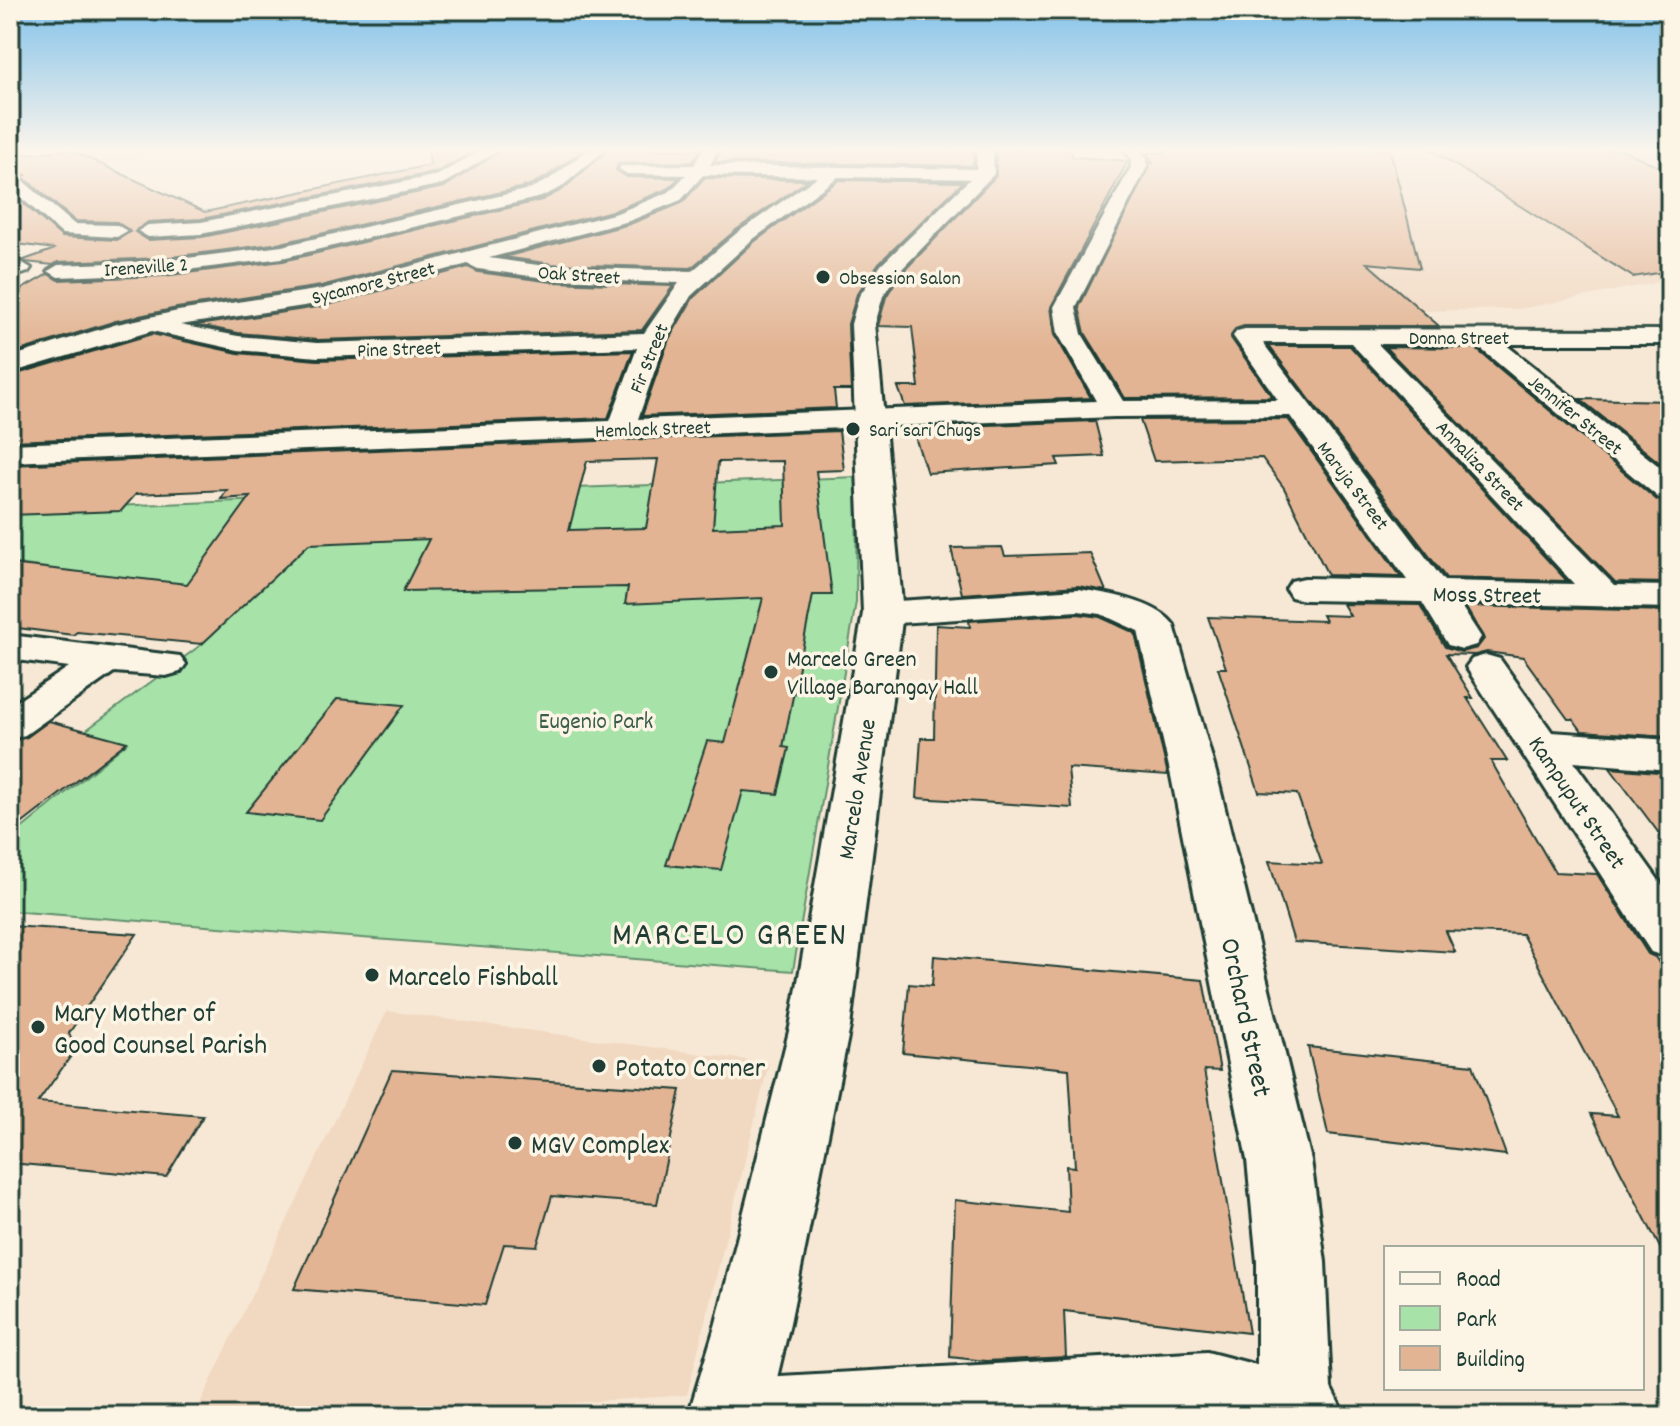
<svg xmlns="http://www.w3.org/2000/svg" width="1680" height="1426" font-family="Dekko,sans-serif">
<rect width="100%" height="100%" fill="#f7e8d5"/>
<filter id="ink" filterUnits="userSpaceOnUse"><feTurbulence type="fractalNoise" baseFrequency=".0125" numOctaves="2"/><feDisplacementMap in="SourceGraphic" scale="16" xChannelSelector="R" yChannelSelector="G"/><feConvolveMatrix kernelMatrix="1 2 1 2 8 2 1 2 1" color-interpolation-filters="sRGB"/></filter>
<g filter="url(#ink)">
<!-- built -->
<path fill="#f1d8c1" d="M44,150H213L68,166Z
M1222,150H1670V280L1520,309L1275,314L1175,280Z
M387,1011L769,1063L687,1395L384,1416H194Z"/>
<!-- green -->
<path fill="#a7e2a9" stroke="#63906e" stroke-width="2" d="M857,477L856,602L793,971L10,911V838L127,743L85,731L202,644L251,596L10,563V510Z"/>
<!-- building -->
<path fill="#e2b493" stroke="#1f3d34" stroke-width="2" fill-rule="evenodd" d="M70,150L205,212L430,165L428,150H476L437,172L201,219L148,222L135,232L148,240L202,237L444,187L502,150H583L546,177L528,186L281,243L163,258L58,262L53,265L26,262L24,260L55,249L10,243V192L62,237L117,240L130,232L117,222L75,221L22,176L26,175L10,162V156Z
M608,150H700L692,162L618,164L616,170L627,177L679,178L667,189L616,210L321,286L177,308L116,321L10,354V296L48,274L58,280L163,276L283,261L542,200L562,190Z
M721,150H927L974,151L973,166L715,162Z
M1021,150H1070L1073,157L1128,161L1051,307L1055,335L1091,398L905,406L898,387H919L912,327L878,326L886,297L899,276L996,176V152Z
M1163,150H1390L1420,268L1367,263L1439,326H1244L1235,329L1231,338L1272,397L1125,398L1085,333L1079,307L1150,163H1153L1147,153H1166Z
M1431,150H1623L1670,172V271L1633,277Z
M704,178L808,180L736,230L691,268L552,264L504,257L630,224L682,203Z
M839,180L963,182L879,263L857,294L848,324L851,390H834L836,408L642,416L669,339L693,298L754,242Z
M468,267L478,272L552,282L673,286L642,330L317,340L238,333L198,325L324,306Z
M152,334L238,353L317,360L633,351L608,418L10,441V376Z
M1269,346H1350L1567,581L1446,578Z
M1385,347L1475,348L1657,500L1670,503V583L1615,582Z
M1580,399L1670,401V471Z
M1288,419L1401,577L1328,575L1284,488L1262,458L1154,461L1140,420Z
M1095,421L1104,456L1056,458L1059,465L927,473L912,428Z
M839,431L844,470L816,471L832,595H813L783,747L789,748L778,794L743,791L721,870L666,865L707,741L725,743L763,598L625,604L628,587L403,591L429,539L309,544L202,644L77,632L73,635L10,627V564L187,584L250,497L221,499L227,490L136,494L121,511L10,515V465ZM658,459L646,528L569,530L587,461ZM783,461L785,525L713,528L718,462Z
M1002,547L1005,556L1090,553L1106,591L1078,586L962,594L951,548Z
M1343,604L1420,605L1445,647L1461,652L1477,648L1484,639L1465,606L1670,611V737L1582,731L1573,719H1568L1523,657L1487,652L1475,655L1446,654L1473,698H1467L1507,761H1491L1555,872L1597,874L1648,954L1655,957L1670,979V1267L1591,1114L1618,1116L1522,934L1446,931L1455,952L1294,942L1269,861L1322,864L1297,794L1259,792L1218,668H1226L1208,617L1325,621L1322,615L1350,616Z
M1078,614L1100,617L1135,633L1168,775L1068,768L1072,808L917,798L921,738H934L936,625L970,627L969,621Z
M337,699L404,705L320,820L246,812Z
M49,721L127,742L10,833V742L27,737Z
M1610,768L1670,773V848Z
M10,926L137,934L69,1033L76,1049L38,1102L203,1116L166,1177L10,1163Z
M934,956L1203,980L1220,1071L1204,1070L1249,1333L1064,1311L1066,1357L986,1361L950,1357L955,1200L1068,1212L1066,1166L1075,1167L1069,1069L903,1053L909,984L932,986Z
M1308,1047L1473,1065L1506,1155L1328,1134Z
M392,1070L681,1090L657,1204L552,1196L537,1246L504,1244L485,1305L294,1289Z"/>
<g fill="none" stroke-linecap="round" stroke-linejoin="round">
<defs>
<path id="minor" d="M481,150H499L443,184L201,234L148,237L138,231L148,225L201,222L438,175Z
M588,150H605L560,188L541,197L282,258L163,273L58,277L48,271L58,265L163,261L282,246L529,189L548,180Z
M703,150H718L710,165L985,169L993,174L985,179L838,177L752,240L691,296L666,338L638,419L1096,401L1058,334L1054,307L1131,167V159L1125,150H1140L1147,159V167L1076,307L1082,334L1123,401L1278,400L1233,336L1237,331L1245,329L1670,330V344H1505L1670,475V500L1659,498L1475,344H1378L1614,585L1670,586V608L1459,603L1481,637L1476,645L1462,649L1448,645L1422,602L1304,600L1291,597L1286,589L1291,581L1304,578L1407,580L1290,416L1114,417L10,462V444L610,421L637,348L317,357L238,350L152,331L10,373V357L117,324L178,311L322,289L617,213L669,192L686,175L627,174L619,169L621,166L694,165ZM703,175L817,177L738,232L692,271L552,267L489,258L629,221L681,200ZM468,264L478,269L552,279L679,283L644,333L317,343L238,336L180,325L323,303ZM1263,343H1351L1574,584L1444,581Z
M10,174L16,175L74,224L117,225L127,231L117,237L62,234L10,188Z
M21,262L31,268L28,272L10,278V265Z
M1078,589C1106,593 1157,601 1174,625L1217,776L1311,1160L1325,1262L1331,1388L1345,1416H707L718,1389L745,1378L1207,1352L1257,1365V1262L1247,1160L1171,776L1138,631L1101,614L1078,611L883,624L870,621L864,613L870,605L883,602Z
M10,635L180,656L186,664L180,672L166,676L114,672L25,735L10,739V706L69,667L10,659Z
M1486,655L1500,659L1552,732L1670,740V770L1574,762L1670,896V958L1651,952L1466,667L1472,659Z"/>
<path id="tertiary" d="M977,150H993L994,174L897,274L883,296L875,324L903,613L850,1027L790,1323L768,1416H688L716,1323L790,1027L863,613L851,324L859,296L881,265L976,173Z"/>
</defs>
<!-- minor casing -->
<use href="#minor" stroke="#1f3d34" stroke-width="6"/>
<!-- tertiary casing -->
<use href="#tertiary" stroke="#1f3d34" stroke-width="6"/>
<!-- minor -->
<use href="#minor" fill="#fcf5e5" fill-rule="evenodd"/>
<!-- tertiary -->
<use href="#tertiary" fill="#fcf5e5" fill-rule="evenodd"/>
</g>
</g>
<!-- sky -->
<linearGradient id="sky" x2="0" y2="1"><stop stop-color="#83c2ea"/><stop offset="0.43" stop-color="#fbf5ec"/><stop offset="1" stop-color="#fbf5ec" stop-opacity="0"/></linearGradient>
<rect width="1680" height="349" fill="url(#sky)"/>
<!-- markers -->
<g fill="#1f3d34" stroke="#fcf5e5" stroke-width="3">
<circle cx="823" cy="277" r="8"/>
<circle cx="853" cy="429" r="8"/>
<circle cx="771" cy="672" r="8"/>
<circle cx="372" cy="975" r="8"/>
<circle cx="38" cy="1027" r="8"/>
<circle cx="599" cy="1066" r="8"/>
<circle cx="515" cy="1143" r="8"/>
</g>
<g text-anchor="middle" stroke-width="7" stroke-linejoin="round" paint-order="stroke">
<!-- far-street labels -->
<g font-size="20" fill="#1f3d34" stroke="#fcf5e5">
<text transform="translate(146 266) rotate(-4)" y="7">Ireneville 2</text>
<text transform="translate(579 274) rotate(4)" y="7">Oak Street</text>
<text transform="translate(373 282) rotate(-14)" y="7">Sycamore Street</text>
<text x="1459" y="344">Donna Street</text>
<text transform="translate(399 348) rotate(-2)" y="7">Pine Street</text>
<text transform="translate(648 358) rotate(-68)" y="7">Fir Street</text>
<text transform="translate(1576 414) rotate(39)" y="7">Jennifer Street</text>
<text transform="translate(653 428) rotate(-2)" y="7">Hemlock Street</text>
<text transform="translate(1481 465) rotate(46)" y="7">Annaliza Street</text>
<text transform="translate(1354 485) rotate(53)" y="7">Maruja Street</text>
</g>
<!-- far-poi labels -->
<g font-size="20" fill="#1f3d34" stroke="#fcf5e5" text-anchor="start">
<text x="839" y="284">Obsession Salon</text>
<text x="869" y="436">Sari sari Chugs</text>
</g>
<!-- street labels -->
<g font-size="24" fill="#1f3d34" stroke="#fcf5e5">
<text transform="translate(1487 594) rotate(1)" y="8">Moss Street</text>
<text transform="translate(856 789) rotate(-81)" y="8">Marcelo Avenue</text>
<text transform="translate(1578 802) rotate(56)" y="8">Kampuput Street</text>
</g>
<!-- poi labels -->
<g font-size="24" fill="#1f3d34" stroke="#fcf5e5" text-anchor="start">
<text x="787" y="666">Marcelo Green<tspan x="787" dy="28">Village Barangay Hall</tspan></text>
</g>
<!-- park labels -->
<g font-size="24" fill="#3a5e4b" stroke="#fcf5e5">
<text x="596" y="728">Eugenio Park</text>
</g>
<!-- near-poi labels -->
<g font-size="28" fill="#1f3d34" stroke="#fcf5e5" text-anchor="start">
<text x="388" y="985">Marcelo Fishball</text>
<text x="54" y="1021">Mary Mother of<tspan x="54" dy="32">Good Counsel Parish</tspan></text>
<text x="615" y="1076">Potato Corner</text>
<text x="531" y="1153">MGV Complex</text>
</g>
<!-- near-street labels -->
<g font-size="28" fill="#1f3d34" stroke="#fcf5e5">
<text transform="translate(1248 1017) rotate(78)" y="10">Orchard Street</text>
</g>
<!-- near-quarter labels -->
<g font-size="34" letter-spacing="2" fill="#1f3d34" stroke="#fcf5e5">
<text x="730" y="944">MARCELO GREEN</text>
</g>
</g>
<!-- margin -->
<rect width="1680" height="1426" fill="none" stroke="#fcf5e5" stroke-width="40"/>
<rect x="20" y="20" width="1640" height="1386" fill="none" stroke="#1f3d34" stroke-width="3" filter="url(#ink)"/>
<!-- legend -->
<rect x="1384" y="1246" width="260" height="144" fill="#fcf5e5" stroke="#a4ab9e" stroke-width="2"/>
<rect x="1400" y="1272" width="40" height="12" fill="#fcf5e5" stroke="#a4ab9e" stroke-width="2"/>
<text x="1456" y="1286" font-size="24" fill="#1f3d34">Road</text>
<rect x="1400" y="1306" width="40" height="24" fill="#a7e2a9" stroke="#a4ab9e" stroke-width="2"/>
<text x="1456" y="1326" font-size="24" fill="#1f3d34">Park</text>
<rect x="1400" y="1346" width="40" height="24" fill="#e2b493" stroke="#a4ab9e" stroke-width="2"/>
<text x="1456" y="1366" font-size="24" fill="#1f3d34">Building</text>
</svg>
